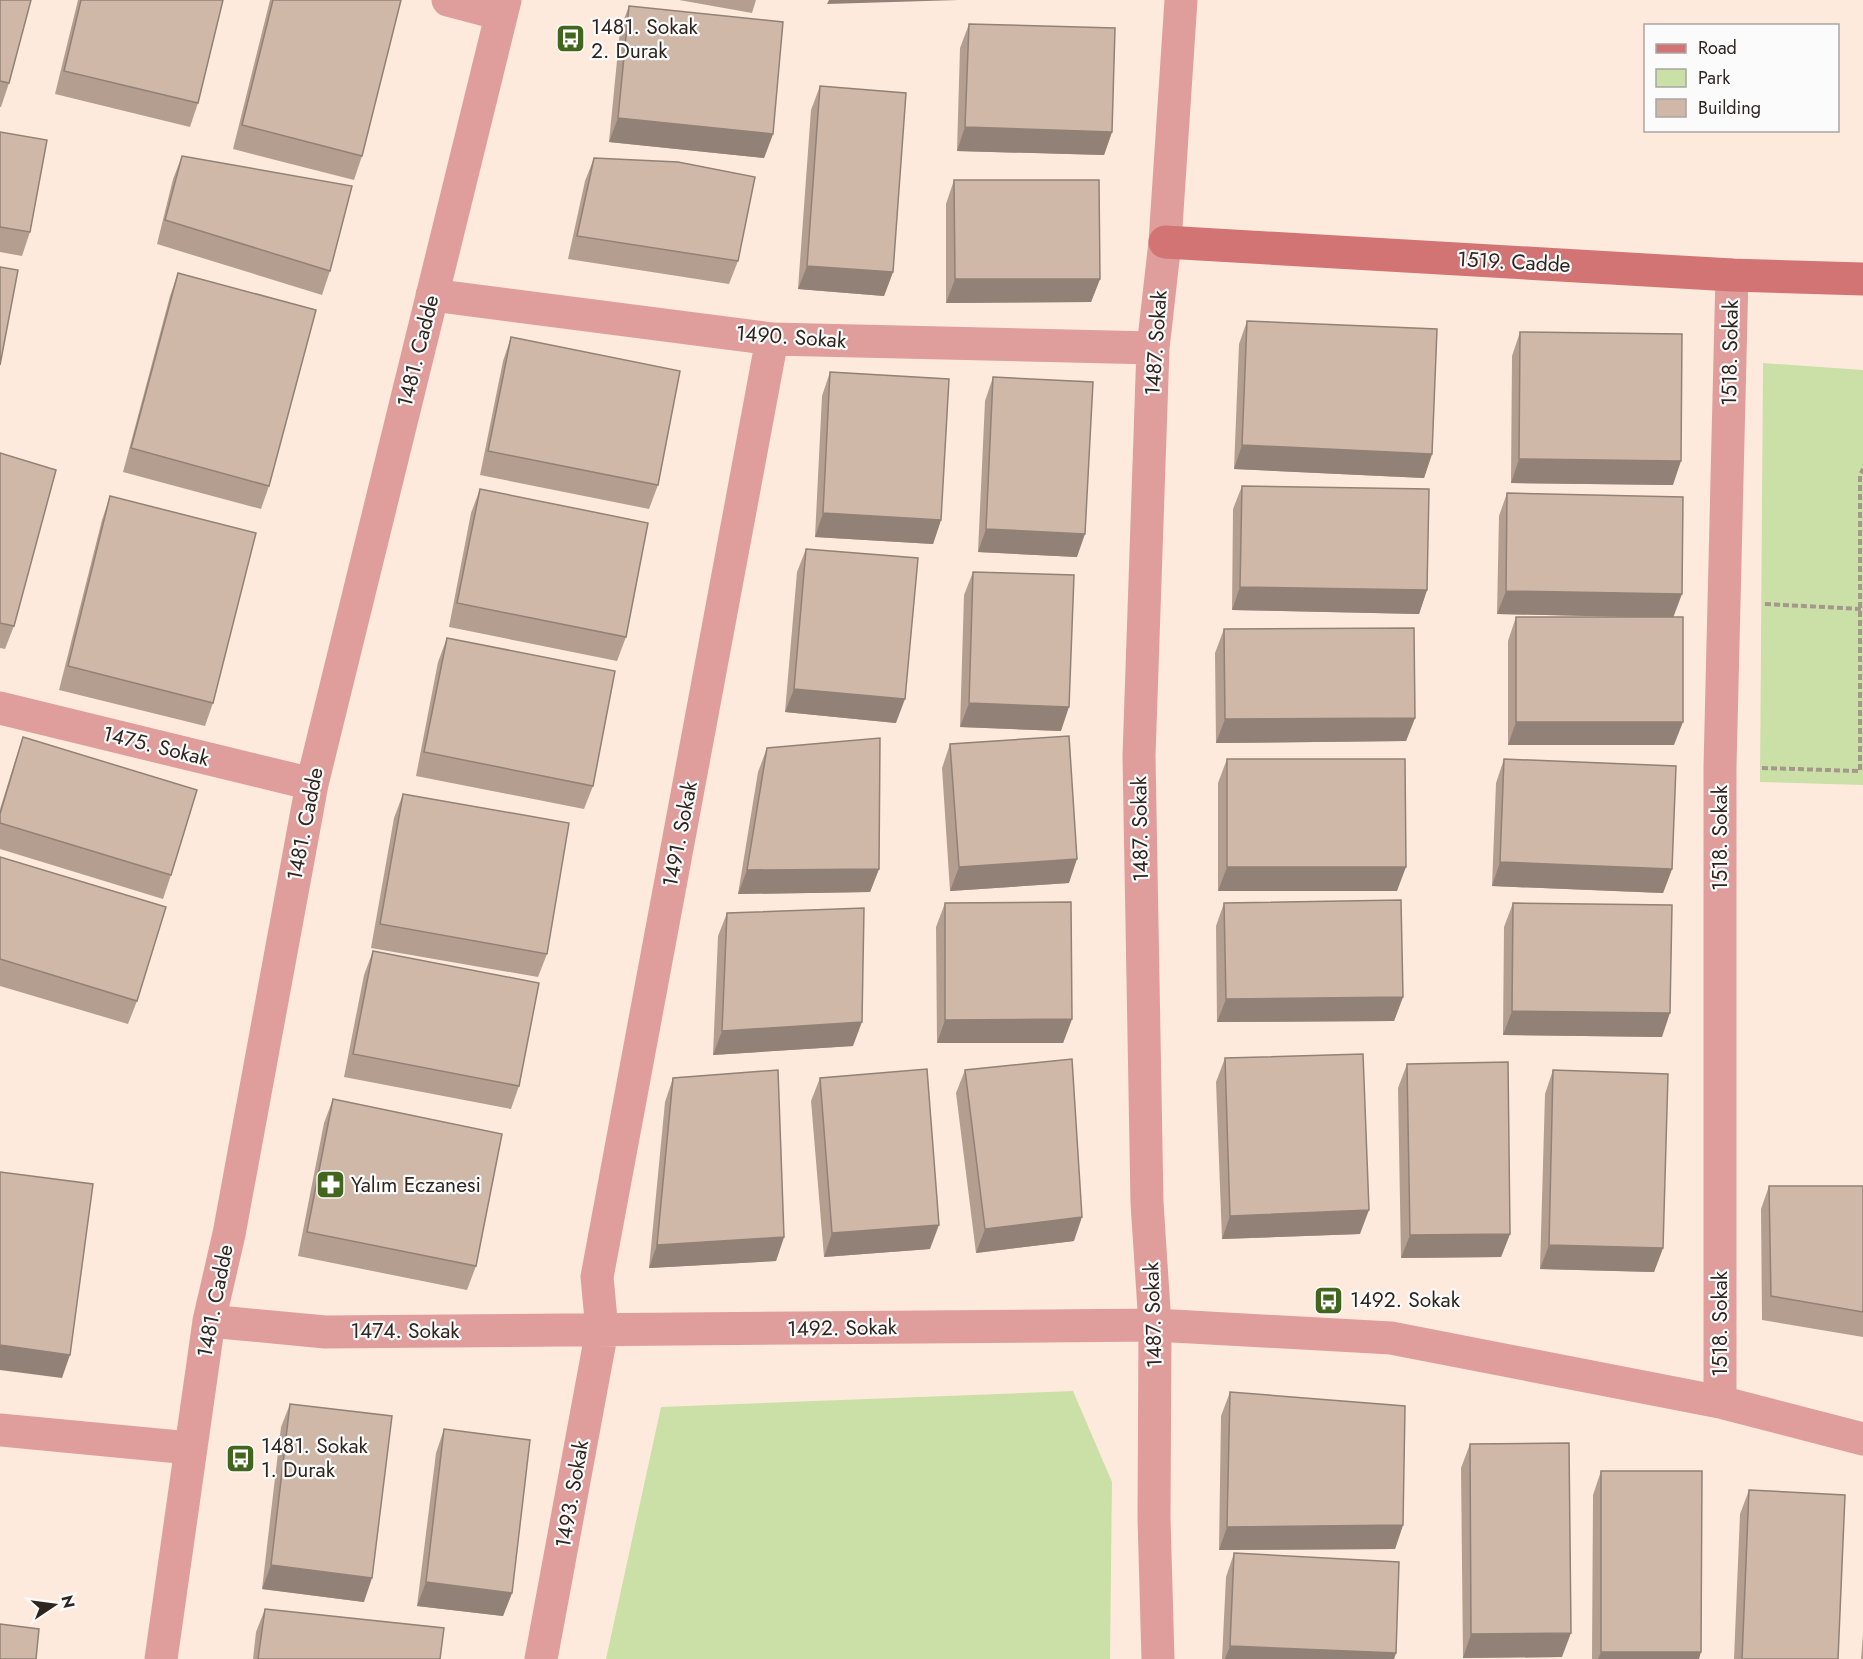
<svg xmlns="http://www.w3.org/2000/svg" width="1863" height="1659" font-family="Jost,sans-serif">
<rect width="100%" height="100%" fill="#feeadc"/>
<!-- park -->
<path fill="#cae0a7" d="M1763,363L1863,370V785L1760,782Z
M1073,1391L1112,1482L1110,1659H606L661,1407Z"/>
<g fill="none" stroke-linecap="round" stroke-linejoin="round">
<!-- path -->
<path stroke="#a6978c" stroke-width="4" stroke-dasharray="6 3" stroke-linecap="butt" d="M1765,604L1862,609
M1762,768L1860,771V475L1863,469"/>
<!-- street -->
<path stroke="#df9e9c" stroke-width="33" d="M448,0L501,14
M432,295L772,339L1153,348
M0,708L312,784
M209,1321L325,1332L1155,1325L1391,1338L1720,1402L1863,1439
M1720,1402V767L1732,275
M0,1430L190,1448
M161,1659L209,1321L229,1234L312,784L505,0
M541,1659L602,1330L597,1277L772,339
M1158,1659L1154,1518L1155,1325L1147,1203L1139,756L1153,348L1165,242L1181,0"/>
<!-- secondary -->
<path stroke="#d27474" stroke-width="33" d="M1165,242L1732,275L1863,279"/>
</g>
<!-- wall -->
<path fill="#b39e90" d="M0,0L9,83L1,107H0Z
M78,0H223L198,103L190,127L55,94Z
M270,0H401L362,156L354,180L233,149Z
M679,0H756L752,13Z
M629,6L773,134L764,158L609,142L620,30Z
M969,24L1112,132L1104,155L957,151L960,48Z
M820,86L893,272L884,296L798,289L811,110Z
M0,132L30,232L22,256L0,252Z
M182,156L330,271L322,295L157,244L173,179Z
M594,158L738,261L729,284L568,259L585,181Z
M954,180L1100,279L1091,302L946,303V204Z
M178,273L269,486L261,509L123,472L170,296Z
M1247,321L1432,454L1424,478L1234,469L1239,344Z
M1520,332L1673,485L1511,483L1512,356Z
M511,337L658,485L649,509L480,475L503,361Z
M830,372L941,520L933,544L815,537L822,396Z
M993,377L1077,557L978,552L985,401Z
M0,453L14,626L5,649L0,648Z
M1242,486L1427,590L1419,614L1232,610L1233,509Z
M480,489L626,637L617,661L449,627L471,513Z
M1507,493L1673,617L1674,745H1508V641L1516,617H1641L1497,614L1499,516Z
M110,496L213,703L205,726L59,690L102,520Z
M806,549L896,723L785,712L797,572Z
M973,572L1061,731L960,727L964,595Z
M1224,629L1415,718L1406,741L1216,743L1215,653Z
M447,638L593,786L584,809L416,776L438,662Z
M23,737L171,875L163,899L0,849V809L15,761Z
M950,744L1069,883L950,891L942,768Z
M767,748L879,869L870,892L738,894L758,772Z
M1227,759L1397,891H1218V783Z
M1504,759L1672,869L1663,893L1492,886L1496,783Z
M403,794L547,954L538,977L371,948L394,818Z
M0,857L137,1001L128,1024L0,986Z
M945,903L1072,1019L1063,1043H937L936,927Z
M1224,903L1403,997L1394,1021L1217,1022L1216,926Z
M1513,903L1662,1037L1503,1035L1504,927Z
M727,913L853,1046L713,1055L718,936Z
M373,951L519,1086L511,1109L344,1077L364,975Z
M1225,1058L1360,1234L1222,1239L1216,1082Z
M1407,1064L1510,1234L1501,1257L1401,1258L1398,1088Z
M965,1070L1074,1241L976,1253L956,1093Z
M1553,1070L1663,1248L1654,1272L1540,1269L1545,1094Z
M673,1078L784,1237L776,1261L649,1268L665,1102Z
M820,1078L930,1249L824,1257L811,1101Z
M333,1099L476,1266L467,1290L298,1256L324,1123Z
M1769,1186H1863V1337L1762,1320L1761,1209Z
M1230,1392L1403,1525L1395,1549L1219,1550L1221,1416Z
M290,1404L364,1602L262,1589L281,1427Z
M444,1429L512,1593L503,1616L417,1606L436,1453Z
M1470,1444L1562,1657L1463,1658L1461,1468Z
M1601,1471L1699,1659H1592L1593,1495Z
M1749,1490L1838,1659H1734L1740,1514Z
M1234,1553L1396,1653L1394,1659H1222L1226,1577Z
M265,1609L440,1659H253L256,1632Z
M1863,1634V1659H1861Z"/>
<!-- shaded-wall -->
<path fill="#928176" d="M829,0H959L827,4Z
M618,118L773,134L764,158L609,142Z
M965,127L1112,132L1104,155L957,151Z
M807,266L893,272L884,296L798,289Z
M955,279H1100L1091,302L946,303Z
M1242,445L1432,454L1424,478L1234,469Z
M1519,459L1681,461L1673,485L1511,483Z
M823,513L941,520L933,544L815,537Z
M986,529L1085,534L1077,557L978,552Z
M1240,587L1427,590L1419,614L1232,610Z
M1506,591L1682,594L1673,618L1497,614Z
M794,689L905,699L896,723L785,712Z
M969,703L1069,707L1061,731L960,727Z
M1415,718L1406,741L1216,743L1225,719Z
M1516,722H1683L1674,745H1508Z
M1077,859L1069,883L950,891L959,867Z
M1500,862L1672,869L1663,893L1492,886Z
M1227,867H1406L1397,891H1218Z
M879,869L870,892L738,894L747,870Z
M1403,997L1394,1021L1217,1022L1226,999Z
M1512,1011L1670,1013L1662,1037L1503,1035Z
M1072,1019L1063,1043H937L945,1020Z
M862,1022L853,1046L713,1055L722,1031Z
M1369,1210L1360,1234L1222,1239L1230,1216Z
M1082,1217L1074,1241L976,1253L985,1229Z
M939,1225L930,1249L824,1257L832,1233Z
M1510,1234L1501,1257L1401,1258L1410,1235Z
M784,1237L776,1261L649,1268L657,1245Z
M1549,1245L1663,1248L1654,1272L1540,1269Z
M0,1345L70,1355L62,1378L0,1370Z
M1403,1525L1395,1549L1219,1550L1227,1527Z
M271,1565L372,1578L364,1602L262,1589Z
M426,1582L512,1593L503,1616L417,1606Z
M1571,1633L1562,1657L1463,1658L1471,1634Z
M1230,1646L1396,1653L1394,1659H1225Z
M1601,1652H1701L1699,1659H1598Z"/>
<!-- building -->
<path fill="#d0b8a8" stroke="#928176" stroke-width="1.5" d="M0,0H31L9,83L0,81Z
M81,0H223L198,103L64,71Z
M273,0H401L362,156L242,125Z
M629,6L783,22L773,134L618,118Z
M969,24L1115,28L1112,132L965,127Z
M820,86L906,93L893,272L807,266Z
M0,132L47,140L30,232L0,227Z
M182,156L352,186L330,271L165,220Z
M594,158L678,162L755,177L738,261L577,236Z
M954,180H1099L1100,279H955Z
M0,267L18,270L0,365Z
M178,273L316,310L269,486L131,448Z
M1247,321L1437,329L1432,454L1242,445Z
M1520,332L1682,334L1681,461L1519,459Z
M511,337L680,371L658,485L488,451Z
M830,372L949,379L941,520L823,513Z
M993,377L1093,382L1085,534L986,529Z
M0,453L56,470L14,626L0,623Z
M1242,486L1429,489L1427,590L1240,587Z
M480,489L648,523L626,637L457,603Z
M1507,493L1683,497L1682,594L1506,591Z
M110,496L256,533L213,703L68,666Z
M806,549L918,558L905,699L794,689Z
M973,572L1074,575L1069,707L969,703Z
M1516,617H1683V722H1516Z
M1414,628L1415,718L1225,719L1224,629Z
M447,638L615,671L593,786L424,752Z
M1069,736L1077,859L959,867L950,744Z
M23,737L197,790L171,875L0,823V814Z
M880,738L879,869L747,870L767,748Z
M1227,759H1405L1406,867H1227Z
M1504,759L1676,766L1672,869L1500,862Z
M403,794L569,823L547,954L380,924Z
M0,857L166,907L137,1001L0,959Z
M1401,900L1403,997L1226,999L1224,903Z
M1071,902L1072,1019L945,1020V903Z
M1513,903L1672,905L1670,1013L1512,1011Z
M864,908L862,1022L722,1031L727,913Z
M373,951L539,983L519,1086L353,1054Z
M1363,1054L1369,1210L1230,1216L1225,1058Z
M1072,1059L1082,1217L985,1229L965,1070Z
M1508,1062L1510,1234L1410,1235L1407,1064Z
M927,1069L939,1225L832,1233L820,1078Z
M778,1070L784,1237L657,1245L673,1078Z
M1553,1070L1668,1074L1663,1248L1549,1245Z
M333,1099L502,1134L476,1266L307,1232Z
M0,1172L93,1184L70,1355L0,1345Z
M1769,1186H1863V1312L1771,1296Z
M1230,1392L1405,1406L1403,1525L1227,1527Z
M290,1404L392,1416L372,1578L271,1565Z
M444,1429L530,1440L512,1593L426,1582Z
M1569,1443L1571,1633L1471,1634L1470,1444Z
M1601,1471H1702L1701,1652H1601Z
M1749,1490L1845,1495L1838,1659H1742Z
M1234,1553L1399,1562L1396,1653L1230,1646Z
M265,1609L444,1628L440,1659H258Z
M0,1624L39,1629L36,1659H0Z"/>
<!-- icons -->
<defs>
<symbol id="bus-square" viewBox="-11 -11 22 22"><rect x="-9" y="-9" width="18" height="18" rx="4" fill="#43661e" stroke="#fbfbfb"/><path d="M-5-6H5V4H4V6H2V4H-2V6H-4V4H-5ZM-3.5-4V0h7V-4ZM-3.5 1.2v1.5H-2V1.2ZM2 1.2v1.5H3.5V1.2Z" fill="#fff"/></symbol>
<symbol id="pharmacy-square" viewBox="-11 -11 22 22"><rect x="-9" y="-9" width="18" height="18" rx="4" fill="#43661e" stroke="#fbfbfb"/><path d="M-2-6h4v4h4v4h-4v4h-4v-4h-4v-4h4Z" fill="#fff"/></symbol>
</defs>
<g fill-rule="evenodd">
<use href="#bus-square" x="554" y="22" width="33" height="33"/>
<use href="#pharmacy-square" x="314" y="1168" width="33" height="33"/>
<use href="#bus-square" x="1312" y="1284" width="33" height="33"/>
<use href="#bus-square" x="224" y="1442" width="33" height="33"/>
</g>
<g text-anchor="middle" stroke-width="4.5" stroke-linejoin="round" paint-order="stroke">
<!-- poi labels -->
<g font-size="21" fill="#2e251f" stroke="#fbfbfb" text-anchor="start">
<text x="591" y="34">1481. Sokak<tspan x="591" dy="24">2. Durak</tspan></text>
<text x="351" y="1192">Yalım Eczanesi</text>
<text x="1350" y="1307">1492. Sokak</text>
<text x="261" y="1453">1481. Sokak<tspan x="261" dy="24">1. Durak</tspan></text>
</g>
<!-- street labels -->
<g font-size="21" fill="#2e251f" stroke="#fbfbfb">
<text transform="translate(1514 262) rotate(3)" y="7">1519. Cadde</text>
<text transform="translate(791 337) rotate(4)" y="7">1490. Sokak</text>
<text transform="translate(1156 343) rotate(-86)" y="7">1487. Sokak</text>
<text transform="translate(418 351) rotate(-76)" y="7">1481. Cadde</text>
<text transform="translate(1730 353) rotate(-89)" y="7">1518. Sokak</text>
<text transform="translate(156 746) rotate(14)" y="7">1475. Sokak</text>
<text transform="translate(305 824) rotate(-79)" y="7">1481. Cadde</text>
<text transform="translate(1140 829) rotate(-91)" y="7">1487. Sokak</text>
<text transform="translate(680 834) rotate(-79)" y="7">1491. Sokak</text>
<text transform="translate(1720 838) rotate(-90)" y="7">1518. Sokak</text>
<text transform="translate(215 1301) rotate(-79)" y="7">1481. Cadde</text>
<text transform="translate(1153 1315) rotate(-92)" y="7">1487. Sokak</text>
<text transform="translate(1720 1324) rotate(-90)" y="7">1518. Sokak</text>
<text transform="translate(842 1328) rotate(-1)" y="7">1492. Sokak</text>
<text x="405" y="1338">1474. Sokak</text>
<text transform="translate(572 1494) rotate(-80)" y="7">1493. Sokak</text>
</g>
</g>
<!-- legend -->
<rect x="1644" y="24" width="195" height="108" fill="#fbfbfb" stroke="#a9a5a3" stroke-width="1.5"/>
<rect x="1656" y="44" width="30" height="9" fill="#d27474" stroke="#a9a5a3" stroke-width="1.5"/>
<text x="1698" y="54" font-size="18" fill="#2e251f">Road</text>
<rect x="1656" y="69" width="30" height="18" fill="#cae0a7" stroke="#a9a5a3" stroke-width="1.5"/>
<text x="1698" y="84" font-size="18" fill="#2e251f">Park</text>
<rect x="1656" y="99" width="30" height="18" fill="#d0b8a8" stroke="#a9a5a3" stroke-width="1.5"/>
<text x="1698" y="114" font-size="18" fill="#2e251f">Building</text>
<!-- north arrow -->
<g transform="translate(54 1605) rotate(77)" stroke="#fbfbfb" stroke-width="4.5" paint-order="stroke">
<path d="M0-4.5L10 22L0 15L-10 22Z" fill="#2e251f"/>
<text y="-9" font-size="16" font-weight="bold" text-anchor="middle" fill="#2e251f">N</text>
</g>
</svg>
